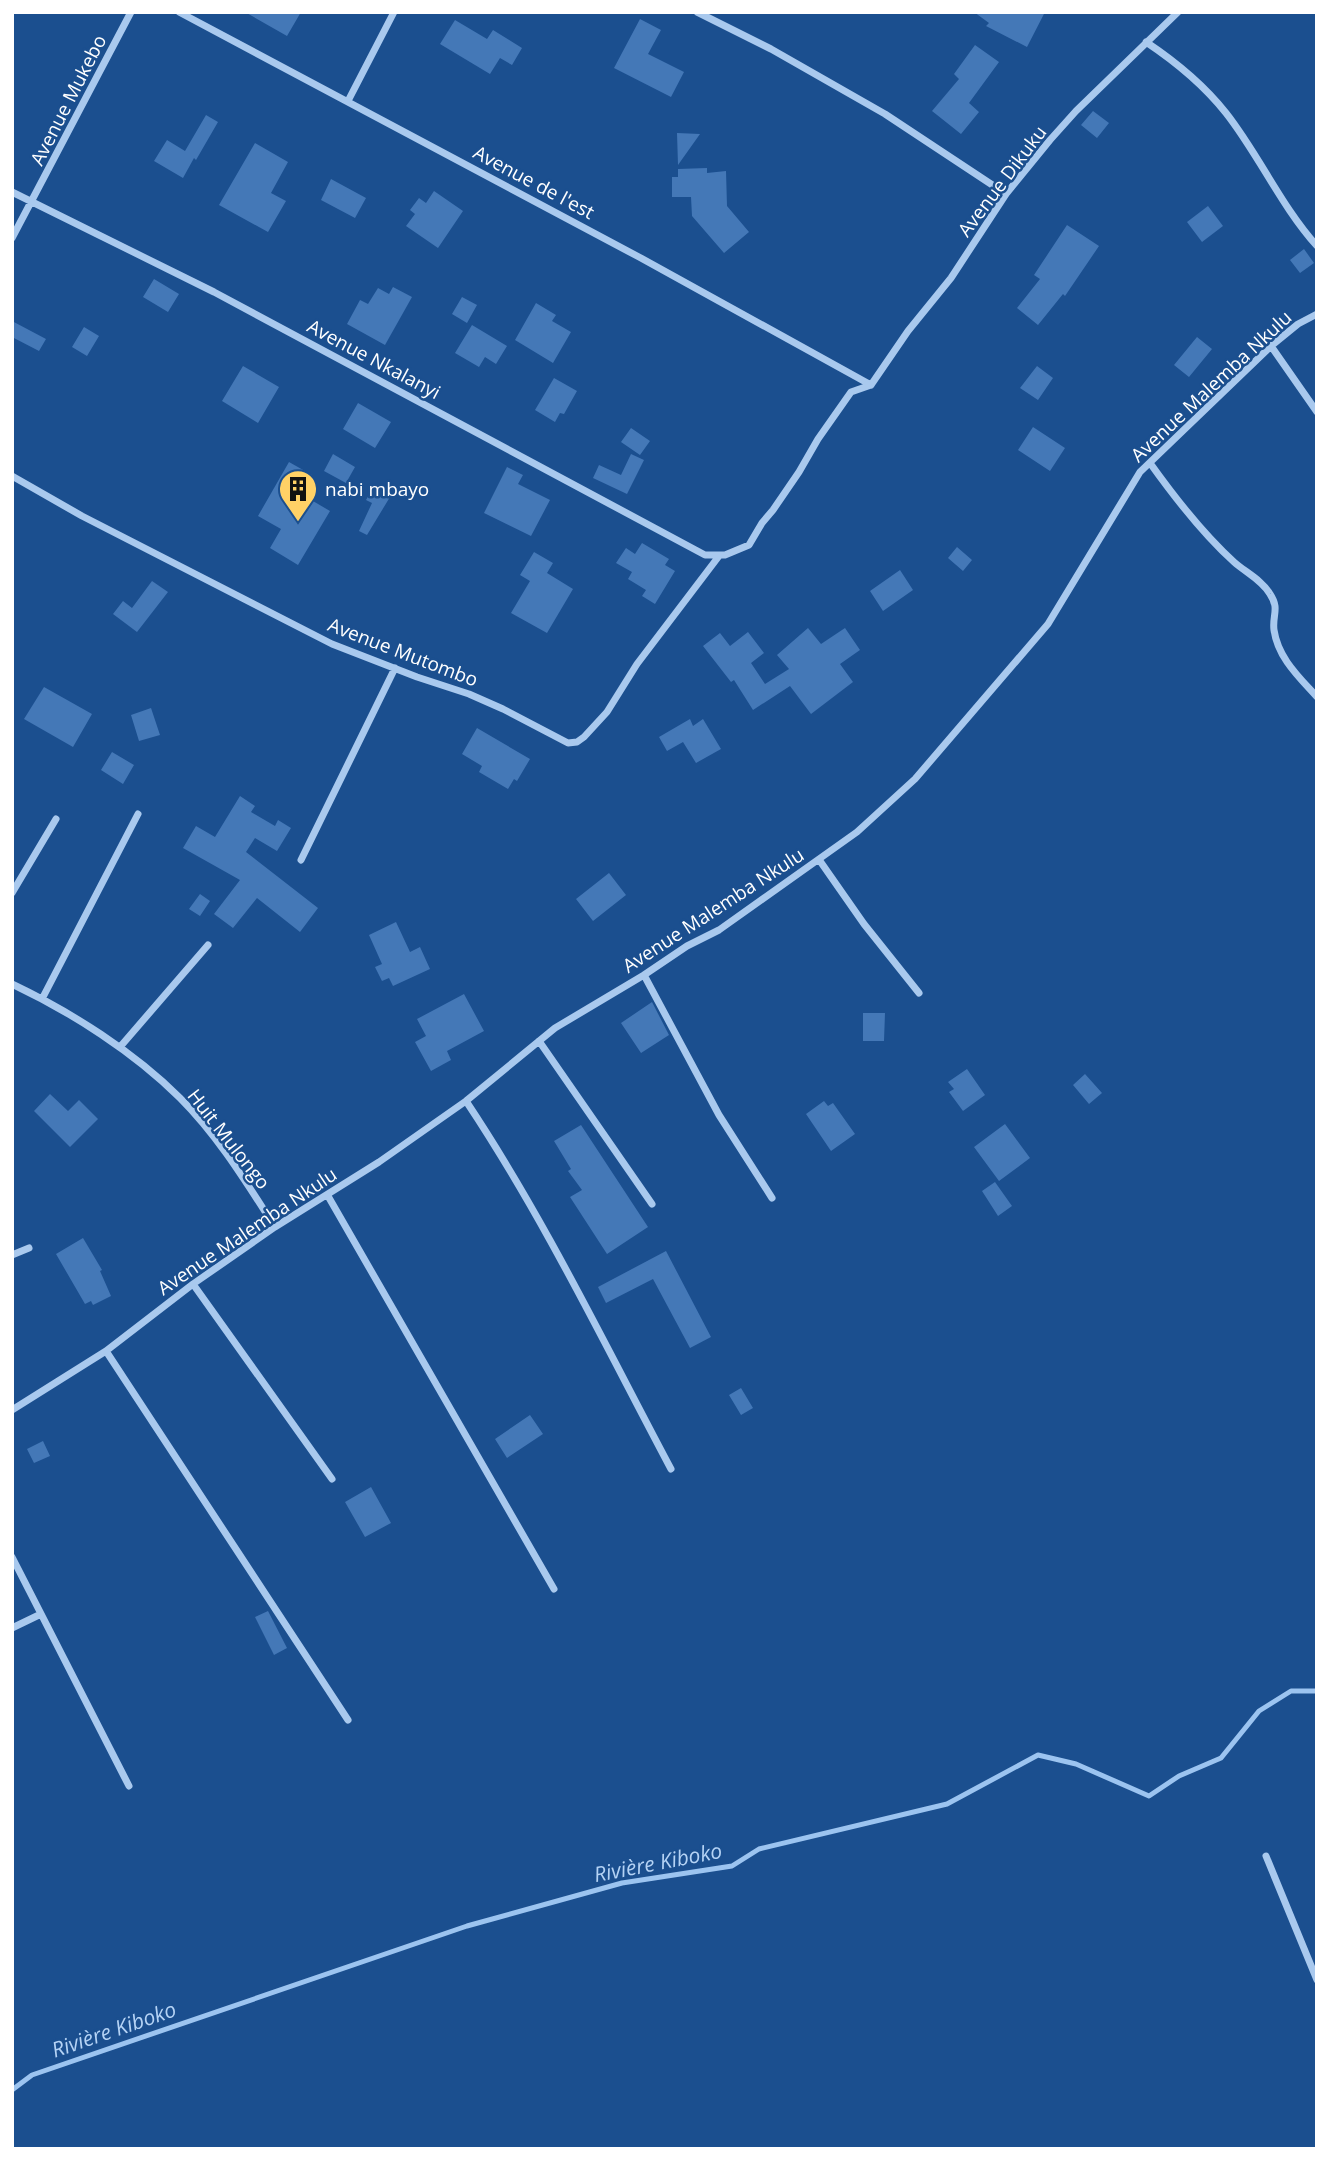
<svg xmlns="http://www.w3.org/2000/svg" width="1329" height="2161" font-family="'Open Sans',sans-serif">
<rect width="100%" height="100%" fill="#1b4f8f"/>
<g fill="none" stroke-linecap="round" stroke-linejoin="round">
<!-- stream -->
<path stroke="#9cc4f0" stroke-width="5" d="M12,2090L32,2075L467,1926L622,1883L732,1866L759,1849L947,1804L1038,1755L1076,1764L1149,1796L1179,1776L1221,1758L1259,1711L1291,1691H1317"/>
</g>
<!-- building -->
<path fill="#4478b7" d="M245,12H301L287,36Z
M974,12H1045L1027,47L986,26L989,23Z
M640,19L661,30L648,54L684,72L671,97L614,68Z
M455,20L487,39L493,30L522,48L512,65L500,58L490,74L440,44Z
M975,45L999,62L969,103L979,112L961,134L932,111L959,79L954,74Z
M1093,111L1109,123L1097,138L1081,125Z
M206,115L218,122L196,160L194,158L183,178L154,161L167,140L185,151Z
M677,133L700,134L678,165Z
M255,143L288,162L271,193L286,201L268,232L219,205Z
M707,168V173L726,171L727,206L749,232L724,253L692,216L691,197H672V177H678V169Z
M331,179L366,198L355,218L321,200Z
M434,191L463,211L438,248L406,226L415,214L410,210L419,198L426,203Z
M1208,206L1223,226L1202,242L1187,222Z
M1067,225L1099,246L1065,296L1063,294L1038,325L1017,308L1040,279L1034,275Z
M1304,249L1314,263L1300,273L1290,260Z
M154,279L179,294L168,312L143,297Z
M393,287L412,297L385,345L347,324L360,300L368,304L378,288L389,294Z
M462,297L477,305L467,323L452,314Z
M536,303L556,315L552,321L571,332L553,363L515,340Z
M12,321L46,339L39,351L12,337Z
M472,325L507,346L496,364L485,357L479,367L455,353Z
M84,327L99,336L87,356L72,347Z
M1197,337L1212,349L1189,377L1174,365Z
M243,366L279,387L258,423L222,401Z
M1037,366L1053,378L1038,400L1020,388Z
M554,378L577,391L564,414L560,413L555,422L535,410Z
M358,403L391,422L375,448L343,429Z
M1033,427L1065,448L1050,471L1018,450Z
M631,428L650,441L640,455L621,442Z
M333,454L355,467L346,483L324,471Z
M631,454L644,460L627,494L593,478L599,465L621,475Z
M289,462L312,475L301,494L330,511L298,565L270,548L281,529L258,516Z
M507,467L523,475L518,484L550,500L531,536L484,513Z
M373,488L390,497L367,535L359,531L372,503L366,500Z
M642,543L669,559L665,565L675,571L655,604L642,596L646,590L628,579L632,572L616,563L626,548L635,554Z
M957,547L972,560L963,571L948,558Z
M534,552L553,563L547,573L573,589L547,633L511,613L530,581L520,575Z
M900,570L913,590L883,611L870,591Z
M152,581L168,592L137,632L113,614L123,601L132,608Z
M808,628L821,644L845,628L860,650L840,664L853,682L811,714L790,686L753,710L734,680L731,682L703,646L720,633L730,646L748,632L764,653L751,663L765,684L789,669L777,655Z
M44,687L92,714L73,747L24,719Z
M151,708L160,735L139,741L131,715Z
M690,719L693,726L703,719L721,749L696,763L683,742L667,751L659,737Z
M477,728L530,759L517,781L514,779L508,789L479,772L482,766L462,754Z
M112,752L134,765L123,784L101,770Z
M240,796L255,806L251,812L275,826L278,820L291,828L277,851L255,838L246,852L318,908L300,932L257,898L233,928L214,914L240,880L183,848L196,826L215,837Z
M609,873L626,895L593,921L576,899Z
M200,894L210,901L200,916L189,909Z
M396,922L410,952L420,947L430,969L393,986L389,978L382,981L375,967L382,964L369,935Z
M464,994L484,1031L447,1051L451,1060L431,1071L415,1042L426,1036L417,1019Z
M652,1002L669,1035L641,1053L621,1023Z
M863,1013H885L884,1041H863Z
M967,1069L985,1095L963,1111L949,1092L954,1089L948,1082Z
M1085,1074L1102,1093L1089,1104L1073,1085Z
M50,1094L68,1111L79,1100L98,1119L70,1147L34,1111Z
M824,1101L828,1106L833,1103L855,1134L831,1151L806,1114Z
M1005,1124L1030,1158L999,1181L974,1147Z
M581,1125L648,1227L607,1254L570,1197L582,1190L568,1171L571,1169L554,1141Z
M995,1182L1012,1206L998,1216L982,1191Z
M83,1238L102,1270L100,1271L111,1296L93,1305L91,1301L85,1304L56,1254Z
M666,1251L711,1337L690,1348L653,1279L606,1303L598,1287Z
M741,1388L753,1408L741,1415L729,1395Z
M530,1415L543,1434L507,1458L495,1439Z
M43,1441L50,1456L34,1463L27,1449Z
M371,1487L391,1523L365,1537L345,1502Z
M268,1611L287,1648L274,1655L255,1617Z"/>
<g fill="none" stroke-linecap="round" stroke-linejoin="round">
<!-- minor -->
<path stroke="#a9c9ee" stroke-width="7" d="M179,12L639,257L871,385
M697,12L771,49L885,114L1006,194
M1146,42C1176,62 1203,84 1226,113C1259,155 1281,206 1317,246
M348,101L394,12
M12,192L214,292L705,555H725L749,545L762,523L773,510L799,472L818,439L851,392L871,385
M12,238L131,12
M1271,346L1317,412
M871,385L908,331L951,278L1006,194L1050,140L1076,111L1178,12
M1150,463C1175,498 1202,533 1234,562C1245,572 1262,580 1270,594C1280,609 1272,615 1274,630C1278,658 1299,677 1317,697
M12,476L82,516L332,644L417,677L469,694L503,709L568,743L577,742L584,737L607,712L637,664L719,556
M301,860L395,668
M820,861L864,924L919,993
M12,893L56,819
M644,975L719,1115L772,1198
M12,984C71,1012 134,1052 180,1098C218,1136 246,1182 275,1227
M42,999L138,814
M539,1041L652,1204
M120,1047L208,945
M466,1101C544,1218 605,1345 671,1469
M328,1196L554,1589
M12,1255L29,1248
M193,1284L332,1479
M106,1351L348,1720
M12,1410L106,1351L193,1284L275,1227L379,1162L466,1101L555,1028L644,975L687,946L719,930L857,832L915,779L1048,624L1140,472L1271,346L1298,324L1317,314
M12,1557L129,1786
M12,1628L41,1614
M1266,1856L1317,1980"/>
</g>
<!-- icons -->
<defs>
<symbol id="building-pin" viewBox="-11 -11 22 30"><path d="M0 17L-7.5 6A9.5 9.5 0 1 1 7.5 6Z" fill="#ffd166" stroke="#1b4f8f"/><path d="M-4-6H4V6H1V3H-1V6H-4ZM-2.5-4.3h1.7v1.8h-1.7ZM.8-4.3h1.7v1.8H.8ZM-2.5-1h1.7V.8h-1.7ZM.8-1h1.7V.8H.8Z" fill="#111"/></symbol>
</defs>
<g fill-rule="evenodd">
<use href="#building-pin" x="276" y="467" width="44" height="60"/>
</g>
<g text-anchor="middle" stroke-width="5" stroke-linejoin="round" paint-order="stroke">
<!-- street labels -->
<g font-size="19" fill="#fff" stroke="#1b4f8f">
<text transform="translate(68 100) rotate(-63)" y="7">Avenue Mukebo</text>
<text transform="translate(1002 181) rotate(-53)" y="7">Avenue Dikuku</text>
<text transform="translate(534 182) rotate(28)" y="7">Avenue de l'est</text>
<text transform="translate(374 359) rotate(28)" y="7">Avenue Nkalanyi</text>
<text transform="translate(1211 386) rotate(-43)" y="7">Avenue Malemba Nkulu</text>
<text transform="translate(403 652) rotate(21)" y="7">Avenue Mutombo</text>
<text transform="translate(713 910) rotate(-33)" y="7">Avenue Malemba Nkulu</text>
<text transform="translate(229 1139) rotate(52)" y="7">Huit Mulongo</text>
<text transform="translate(247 1231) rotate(-34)" y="7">Avenue Malemba Nkulu</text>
</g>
<!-- poi labels -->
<g font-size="19" fill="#fff" stroke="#1b4f8f" text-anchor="start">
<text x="325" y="496">nabi mbayo</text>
</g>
<!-- water labels -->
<g font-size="21" font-style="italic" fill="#b5d3f5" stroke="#1b4f8f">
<text transform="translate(658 1863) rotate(-11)" y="7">Rivière Kiboko</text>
<text transform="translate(114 2030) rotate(-19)" y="7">Rivière Kiboko</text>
</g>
</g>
<!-- border -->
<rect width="1329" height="2161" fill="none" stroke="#ffffff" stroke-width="28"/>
</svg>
